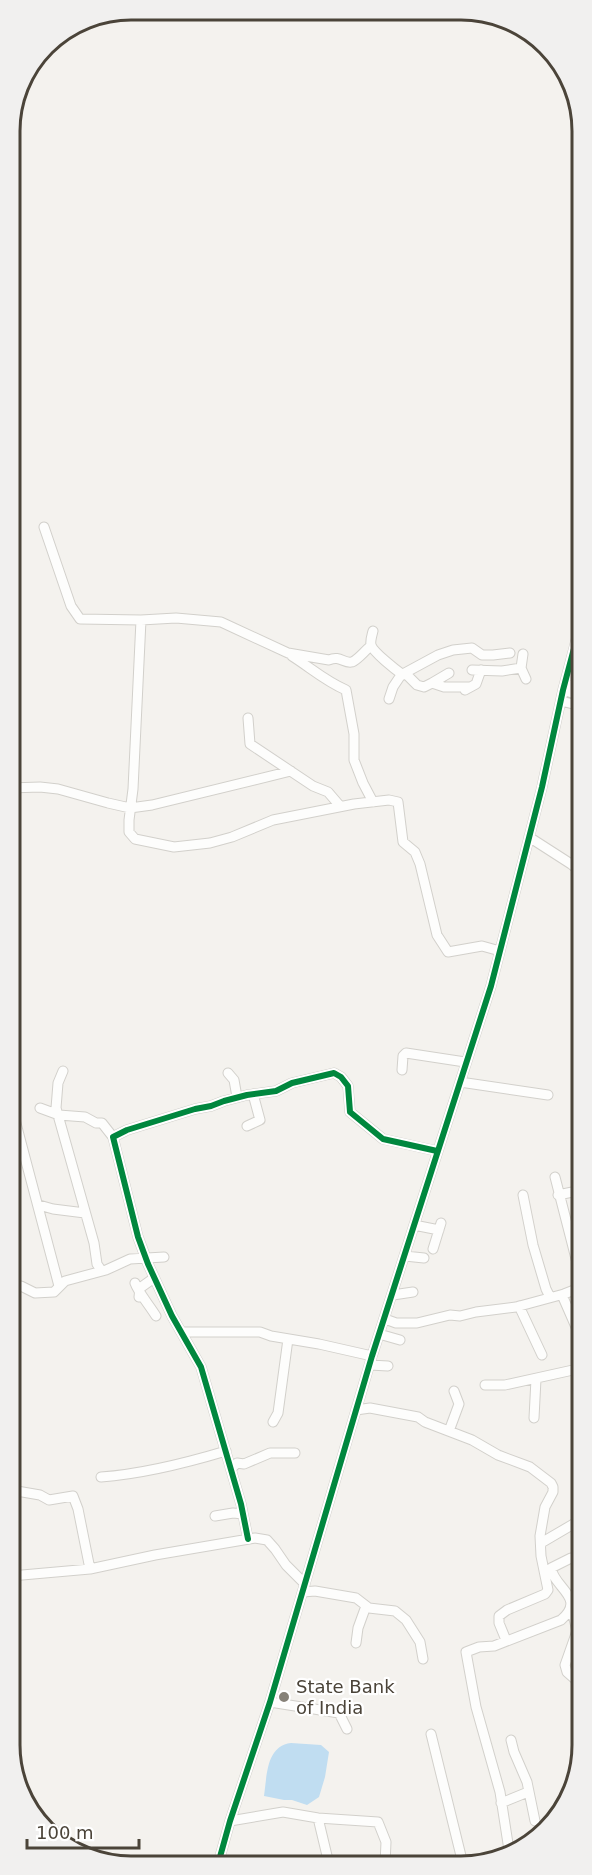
<svg xmlns="http://www.w3.org/2000/svg" width="592" height="1875" font-family="'DejaVu Sans',sans-serif">
<rect width="100%" height="100%" fill="#f4f2ee"/>
<!-- water -->
<path fill="#c0ddf1" d="M291,1743L321,1745L329,1752L325,1777L319,1797L307,1805L292,1800H284L264,1796C267,1776 266,1746 291,1743Z"/>
<g fill="none" stroke-linecap="round" stroke-linejoin="round">
<defs>
<path id="minor" d="M44,527L71,606L80,619L141,620L176,618L221,622L288,653L329,660C340,655 344,664 352,662C359,659 365,650 371,646
M141,620L133,789L129,820V832L135,839L174,847L210,843L232,837L273,820L354,804L389,800L398,802L403,842L415,852L420,864L437,935L448,952L482,946L500,951
M373,631C372,635 370,641 371,645C373,652 396,670 403,675
M523,654L521,668L526,679
M292,656C311,668 325,681 346,690L354,734V760L363,783L373,802
M472,670L502,671L521,668
M406,674L417,685L424,687L432,683L444,687H470
M432,683L449,673
M465,690L476,684L481,670
M563,690L581,696
M567,691L569,686L576,684L581,685
M389,699L393,687L401,675L438,655L453,650L472,648L482,655H493L510,653
M561,701L581,706
M248,718L250,744L313,786L328,792L340,806
M10,788L40,787L58,789L108,803L130,808L152,805L291,771
M529,837L571,864L582,873
M402,1070L403,1056L406,1053L465,1062
M63,1071L58,1083L56,1108L94,1243L97,1264L101,1270
M10,1072L14,1116L59,1286
M228,1073L234,1080L237,1097
M460,1082L548,1095
M40,1108L59,1115L85,1117L96,1123H102L113,1137
M247,1126L260,1120L253,1094
M555,1177L582,1282
M523,1195L533,1245L546,1289L550,1297
M558,1195L582,1190
M39,1205L53,1209L85,1213
M414,1225L439,1230
M433,1249L441,1223
M405,1256L424,1258
M135,1283C138,1292 150,1306 156,1316
M11,1288L21,1286L35,1293L54,1292L65,1281L106,1270L130,1259L164,1257
M393,1295L413,1292
M562,1295L576,1327L582,1337
M139,1297L140,1288L154,1278
M519,1306L542,1355
M385,1319L396,1323H417L450,1315L460,1316L476,1312L516,1307L564,1294L582,1287
M182,1332H260L271,1336L319,1344L372,1356
M379,1334L400,1340
M370,1365L388,1366
M485,1385H505L582,1368
M356,1410L370,1408L418,1417L425,1422L472,1440L498,1455L530,1467L551,1483L553,1487V1492L545,1507L540,1536L541,1556L548,1590L545,1594L507,1610L499,1616V1623L506,1640
M534,1418L536,1379
M273,1422L278,1413L288,1339
M449,1431L459,1404L454,1391
M231,1469L237,1463L244,1464L270,1453H295
M101,1477C143,1474 186,1463 226,1451
M11,1490L40,1495L49,1500L73,1496L78,1509L90,1569
M215,1516L233,1513L243,1514
M248,1539L241,1504L201,1367L172,1316L148,1264L138,1237L113,1137L127,1130L195,1109L211,1106L224,1101L247,1095L276,1091L292,1083L334,1073L341,1077L348,1086L350,1112L383,1139L437,1151
M541,1543L582,1519
M11,1576L90,1569L155,1555L255,1538L267,1540L275,1549L286,1565L305,1584
M303,1592L315,1591L356,1598L369,1608L395,1611L406,1620L420,1642L423,1659
M571,1606L577,1631L565,1665L567,1672L583,1686
M356,1643L358,1628L366,1606
M270,1702L339,1713L347,1729
M431,1734L463,1864
M511,1740L514,1752L527,1782L535,1821
M501,1803L528,1792
M318,1818L329,1864
M230,1821L283,1812L318,1818L378,1822L386,1842L385,1864
M509,1850L500,1792L476,1707L466,1652L479,1647L494,1646L561,1620C587,1598 554,1588 551,1568L571,1558L583,1561
M218,1864L230,1821L270,1702L372,1356L491,986L542,787L563,690L581,622"/>
</defs>
<!-- minor casing -->
<use href="#minor" stroke="#d2d0cb" stroke-width="11"/>
<!-- minor -->
<use href="#minor" stroke="#fdfdfc" stroke-width="9"/>
<defs>
<path id="cycleway" d="M248,1539L241,1504L201,1367L172,1316L148,1264L138,1237L113,1137L127,1130L195,1109L211,1106L224,1101L247,1095L276,1091L292,1083L334,1073L341,1077L348,1086L350,1112L383,1139L437,1151
M218,1864L230,1821L270,1702L372,1356L491,986L542,787L563,690L581,622"/>
</defs>
<!-- cycleway casing -->
<use href="#cycleway" stroke="#fff" stroke-width="10"/>
<!-- cycleway -->
<use href="#cycleway" stroke="#00873e" stroke-width="6"/>
</g>
<!-- markers -->
<circle fill="#868178" stroke="#fff" stroke-width="2" cx="284" cy="1697" r="6"/>
<g text-anchor="middle" stroke-width="4.5" stroke-linejoin="round" paint-order="stroke">
<!-- poi labels -->
<g font-size="18" fill="#4b4439" stroke="#fff" text-anchor="start">
<text x="296" y="1693">State Bank<tspan x="296" dy="21">of India</tspan></text>
</g>
</g>
<!-- crop -->
<path d="M0 0H592V1875H0ZM131 20H461A111 111 0 0 1 572 131V1745A111 111 0 0 1 461 1856H131A111 111 0 0 1 20 1745V131A111 111 0 0 1 131 20Z" fill="#f1f0ef" fill-rule="evenodd"/>
<path fill="none" stroke="#4b4439" stroke-width="3" d="M131 20H461A111 111 0 0 1 572 131V1745A111 111 0 0 1 461 1856H131A111 111 0 0 1 20 1745V131A111 111 0 0 1 131 20Z"/>
<!-- scale -->
<path d="M27 1839v9h112v-9" fill="none" stroke="#4b4439" stroke-width="3"/>
<text x="36" y="1839" font-size="18" fill="#4b4439" stroke="#ffffff" stroke-width="4.5" paint-order="stroke">100 m</text>
</svg>
